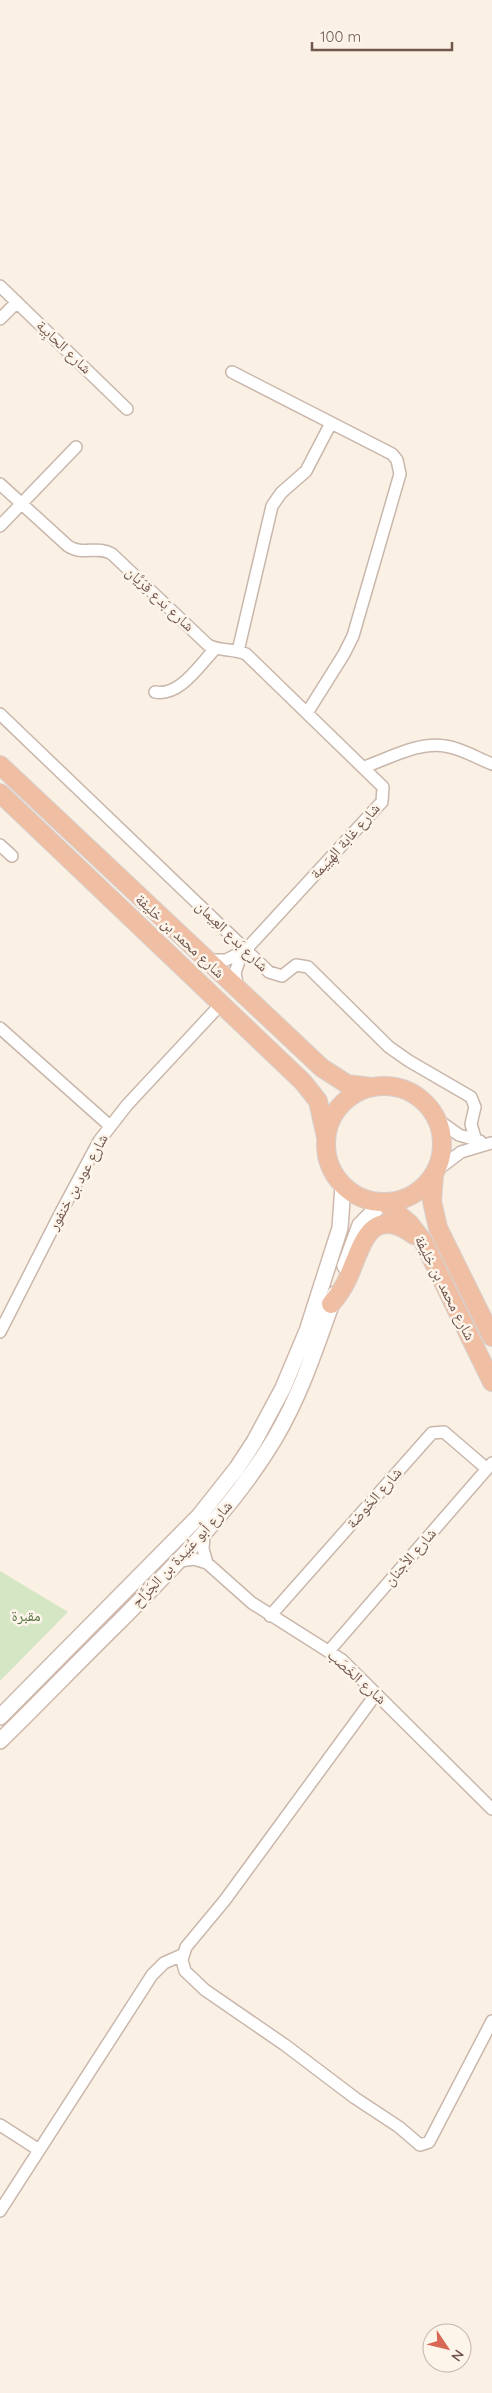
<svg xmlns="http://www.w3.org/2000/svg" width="492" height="2393" font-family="Quicksand,'Noto Naskh Arabic',sans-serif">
<rect width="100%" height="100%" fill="#faf0e4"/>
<!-- green -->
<path fill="#d5e6c4" d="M0,1571L68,1612L0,1681Z"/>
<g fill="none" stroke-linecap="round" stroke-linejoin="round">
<defs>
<path id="minor" d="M0,286L127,409
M0,319L17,302
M232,372L392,454L397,460L400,474L353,636L344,654L307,713
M0,484L68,546C83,556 97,545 112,554L208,645C221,652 233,648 246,654L383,787L382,802L377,807L241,955L235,973L238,990
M0,526L76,447
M238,651L272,506L281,493L306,471L331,423
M155,692C180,697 200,664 215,649
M0,714L269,972L282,976L296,965L308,967L389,1047L409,1061L471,1097L475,1107L471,1124L476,1141
M364,767C388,759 419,741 445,746C461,748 477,758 492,764
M0,845L12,856
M207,960H226L244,951
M0,1028L110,1126
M438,1120L459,1135L480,1141
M436,1171L461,1152L491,1143
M0,1332L60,1214L99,1141L127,1105L221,1004
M204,1535L203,1549L207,1563
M180,1561L194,1559L207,1563L252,1603L342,1660L492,1809
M270,1616L432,1433L444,1432L487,1469
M329,1651L492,1463
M376,1694L225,1900L186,1947L182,1960L185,1971L205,1990L285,2045L355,2098L399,2127L420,2145L429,2142L492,2021
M0,2125L39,2150
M0,2211L152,1975L164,1963L182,1955"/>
<path id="secondary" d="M345,1266L360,1225L382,1203
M0,1717L199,1516L237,1468L254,1442L283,1388L307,1331L340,1228L343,1186
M0,1741C41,1701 80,1660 121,1620C177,1563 234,1507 275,1438C302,1392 317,1344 335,1294"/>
<path id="trunk" d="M0,765L322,1068L347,1084L371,1087
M0,793L303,1082L318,1101L326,1137
M326 1144a58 58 0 1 1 116 0a58 58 0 1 1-116 0Z
M434,1175L432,1201L438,1228L492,1337
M385,1203L410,1224L423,1241L492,1382
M331,1304C338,1296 344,1287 348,1278C362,1247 369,1203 414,1235"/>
</defs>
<!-- minor casing -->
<use href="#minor" stroke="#cab7ac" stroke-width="14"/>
<!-- secondary casing -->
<use href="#secondary" stroke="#cfb9ad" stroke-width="18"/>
<!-- trunk casing -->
<use href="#trunk" stroke="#d7d0cd" stroke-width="20"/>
<!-- minor -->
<use href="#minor" stroke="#fff" stroke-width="11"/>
<!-- secondary -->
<use href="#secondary" stroke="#fff" stroke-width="15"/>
<!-- trunk -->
<use href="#trunk" stroke="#f0bea2" stroke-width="18"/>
</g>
<g text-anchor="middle" stroke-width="5" stroke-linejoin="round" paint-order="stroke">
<!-- street labels -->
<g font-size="15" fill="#70564c" stroke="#fdf4ea">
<text transform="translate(64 347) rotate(44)" y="5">شارع الحابِية</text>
<text transform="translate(160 599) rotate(43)" y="5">شارع بَدع قِرَيَّان</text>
<text transform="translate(345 841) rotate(-48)" y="5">شارع غابة الهِيَيمة</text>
<text transform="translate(180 936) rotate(43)" y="5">شارع محمد بن خليفة</text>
<text transform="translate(232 936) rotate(44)" y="5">شارع بَدع العِيمان</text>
<text transform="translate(78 1182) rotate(-61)" y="5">شارع عود بن خنفور</text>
<text transform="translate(445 1288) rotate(63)" y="5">شارع محمد بن خليفة</text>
<text transform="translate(374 1498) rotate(-49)" y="5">شارع الخَوضة</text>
<text transform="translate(182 1554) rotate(-47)" y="5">شارع أبو عُبَيدة بن الجَرَّاح</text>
<text transform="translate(410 1557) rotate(-49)" y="5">شارع الأجنان</text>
<text transform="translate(357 1677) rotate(42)" y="5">شارع الخَصَب</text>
</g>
<!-- park labels -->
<g font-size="15" fill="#577446" stroke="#fdf4ea">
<text x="26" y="1621">مقبرة</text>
</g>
</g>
<!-- north arrow -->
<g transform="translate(447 2348) rotate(125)"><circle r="24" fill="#fdf4ea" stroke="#c5b5ab"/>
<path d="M0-4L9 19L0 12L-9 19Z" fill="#d86755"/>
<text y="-8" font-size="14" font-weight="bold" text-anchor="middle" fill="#70564c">N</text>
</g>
<!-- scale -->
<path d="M312 42v8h140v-8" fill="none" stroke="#70564c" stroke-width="2.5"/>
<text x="320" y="42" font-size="15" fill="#70564c" stroke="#fdf4ea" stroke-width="4" paint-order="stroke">100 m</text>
</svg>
